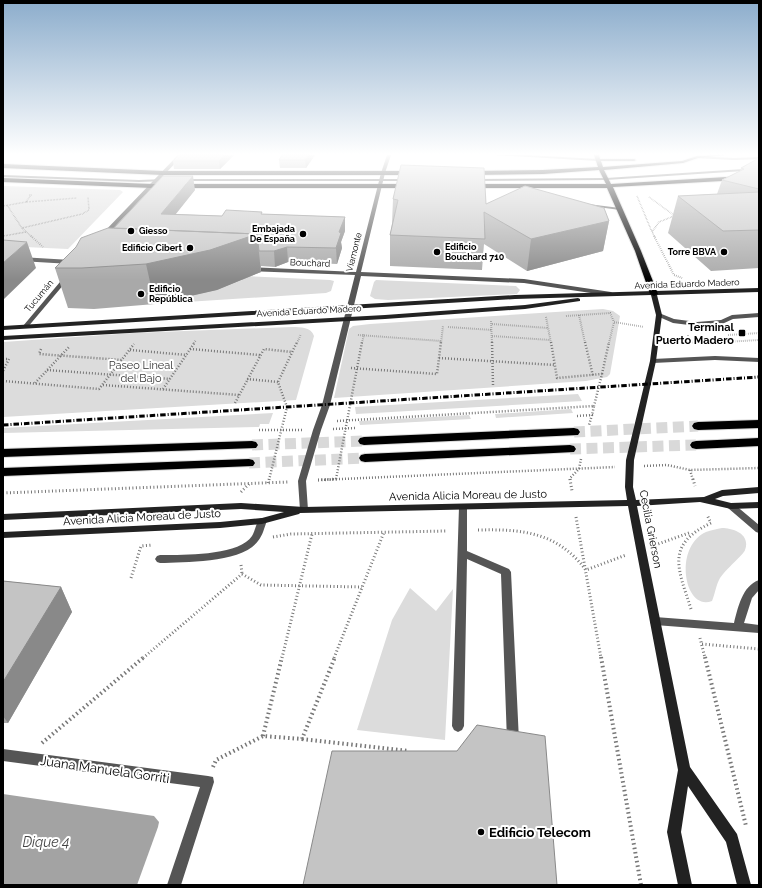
<svg xmlns="http://www.w3.org/2000/svg" width="762" height="888" font-family="Raleway,sans-serif">
<rect width="100%" height="100%" fill="#fff"/>
<!-- green -->
<path fill="#dcdcdc" d="M3,186L120,190L123,192L68,249L3,246Z
M202,274L330,280L334,281L331,291L326,293L155,304L217,290L242,280Z
M376,280L516,286L520,290L517,294L388,300L375,299L370,296L374,282Z
M603,309L613,311L620,316L610,374L607,377L586,381L334,398L349,329L353,326L370,324Z
M292,327C301,327 311,327 314,336L296,400L3,417V342L133,333Z
M578,394L582,401L356,414L355,407Z
M571,409L573,413L496,418L495,414Z
M273,413L269,424H260L259,427L3,433V428Z
M469,415L471,419L360,425L359,421Z
M722,528C733,528 751,534 745,550C744,554 725,570 720,578C716,585 715,594 712,601C684,612 673,547 706,532C711,530 717,529 722,528Z
M410,588L436,611L453,589L445,740L357,730L392,620Z"/>
<!-- water -->
<path fill="#a3a3a3" d="M3,794L154,816L159,822L158,827L137,885H3Z"/>
<g fill="none" stroke-linecap="round" stroke-linejoin="round">
<!-- motorway-tunnel -->
<path stroke="#d9d9d9" stroke-width="11" stroke-dasharray="11 5.5" stroke-linecap="butt" d="M574,432L698,426
M252,445L364,441
M570,449L696,445
M249,463L365,458"/>
<defs>
<path id="primary" d="M594,155H599L600,159H634L636,160L634,161H601L603,167L682,161L697,156L724,155L698,158L683,163L604,170L611,184L759,175V179L613,187L641,251L658,294L654,296L650,294L635,251L607,188H471L468,186L471,184H606L599,170L543,174L471,175L468,173L471,171L543,170L598,167Z
M3,164L163,171H413L416,173L413,175H163L3,168Z
M3,178L152,184H409L412,186L409,188H152L3,182Z"/>
<path id="motorway" d="M759,420V428L698,430L694,429L692,426L694,423L698,422Z
M574,428L578,429L580,432L578,435L364,445L360,444L358,441L360,438L364,437Z
M759,438V446L696,449L692,448L690,445L692,442L696,441Z
M252,441L256,442L258,445L256,448L3,457V449Z
M570,445L574,446L576,449L574,452L365,462L361,461L359,458L361,455L365,454Z
M249,459L253,460L255,463L253,466L3,476V468Z"/>
</defs>
<!-- primary casing -->
<use href="#primary" stroke="#dbdbdb" stroke-width="2"/>
<!-- motorway casing -->
<use href="#motorway" stroke="#dbdbdb" stroke-width="2"/>
<!-- path-far4 -->
<path stroke="#777" stroke-width="1.5" stroke-dasharray="0.5 1" stroke-linecap="butt" d="M637,196L652,232
M649,197L675,216
M26,202L77,198
M7,205L22,228L32,237
M3,206L26,202L31,195H29
M22,228L82,214L89,210L88,197
M3,236L26,232
M655,237L652,232L659,222L674,216"/>
<!-- path-far3 -->
<path stroke="#777" stroke-width="2" stroke-dasharray="0.5 1.5" stroke-linecap="butt" d="M31,236L43,247
M654,236L674,275L682,278
M579,315L585,343
M566,316L610,313L614,322
M546,317L551,343
M491,321L492,343
M492,324L548,328
M448,327L492,330
M358,335L441,341
M688,335V342L706,343L759,340
M728,335L759,333
M492,336L550,340
M194,343L196,340
M297,343L301,334
M362,343L364,334
M441,343L443,326
M609,343L614,322L644,327"/>
<!-- path-far2 -->
<path stroke="#777" stroke-width="2.5" stroke-dasharray="1 2" stroke-linecap="butt" d="M492,342L493,385
M551,342L557,378L602,374L594,406
M585,342L593,376
M689,342H722
M41,349L39,354L122,360
M190,349L260,355
M130,350L187,355
M439,358L555,365
M3,359H9L3,371
M351,368L437,374L441,342
M47,370L170,379
M602,374L609,342
M247,379L278,382
M3,381L99,389L134,344
M35,383L69,347
M103,385L239,395
M163,389L195,342
M235,403L264,349L292,352
M577,416L592,415L589,425
M337,421L594,406L592,415
M333,429L356,428
M259,430H302
M644,466L667,465L690,470L759,468
M690,470L693,480
M336,479L362,342
M269,480L287,407L278,382L297,342
M318,480L615,467
M570,480V478L579,469L581,459"/>
<!-- path-far1 -->
<path stroke="#777" stroke-width="3" stroke-dasharray="1 2.5" stroke-linecap="butt" d="M570,479L572,491
M693,479L695,486
M318,480L338,479
M268,483L269,479
M241,492L249,484
M3,493L288,482
M576,517L601,658
M478,530C523,529 557,532 586,570L626,555
M273,537L291,534L447,531
M655,545L689,533
M241,565L242,574
M242,574L261,585L362,587
M131,578L141,546L152,545
M691,609C678,568 665,545 711,523L707,515
M700,638L705,658
M702,644L759,649
M143,658L242,574
M282,658L312,534
M334,658L384,532"/>
<!-- path -->
<path stroke="#777" stroke-width="4" stroke-dasharray="1.5 3" stroke-linecap="butt" d="M601,657L641,885
M705,657L746,826
M263,736L282,657
M302,739L409,751
M42,743L144,657
M213,767L216,760L263,736L302,739L335,657"/>
<!-- service -->
<path fill="#555" fill-rule="evenodd" d="M697,156L734,158L759,157V159L734,160L696,158Z
M759,168V170L606,180L474,181L472,180L474,179L606,178Z
M3,175L139,180L165,179L167,180L165,181L139,182L3,177Z
M184,179H409L411,180L409,181H182V180Z
M588,204L620,208L622,209L620,210L590,206H588Z
M659,313L674,319L697,322L721,320L732,315L759,313V317L733,319L722,324L697,326L673,323L657,316V314Z
M715,356L759,358V362L715,360L653,363L650,361L653,359Z
M731,503L734,504L759,525V533L756,532L728,508L727,506L728,504Z
M463,504L466,505L467,507V551L509,569L511,572L519,741L517,745L513,747L509,745L507,741L501,574L467,559L464,726L462,730L458,732L454,730L452,726L459,507L460,505Z
M262,518L265,519L267,521C264,528 263,535 258,541C242,563 185,562 160,563L157,562L155,559L157,556L160,555C182,555 239,556 252,536C255,531 256,524 259,519Z
M759,580V590L752,598L744,623L759,625V633L655,625L651,624L650,621L651,618L655,617L734,623C738,608 742,586 759,580Z"/>
<!-- pedestrian -->
<path fill="#555" fill-rule="evenodd" d="M3,749L208,776L213,777L214,782L181,885H167L200,787L3,761Z"/>
<!-- minor -->
<path fill="#555" fill-rule="evenodd" d="M178,155H183L106,236H102V234Z
M387,155H391L385,173L361,272L524,279L611,292L614,294L611,296L524,283L361,276L330,405L321,430L306,481L308,510L307,512H301L300,510L298,481L313,430L322,405L355,275L250,271L247,269L250,267L356,272L381,173Z
M493,155H527L598,159L600,160L598,161Z
M3,256L71,260L74,262L71,264L3,260Z
M65,276L70,277L27,328H23V326Z"/>
<!-- secondary -->
<path fill="#222" fill-rule="evenodd" d="M759,288V292L657,295L662,315L656,361L634,460L633,487L636,500L704,497L722,490L759,487V493L723,496L715,499L731,503L759,502V508L731,509L700,502L637,506L690,767L737,834L751,885H737L726,842L688,786L681,832L692,885H678L667,832L678,770L628,506L300,513L299,514L262,524L220,528L3,538V532L220,522L262,518L284,512L241,509L3,520V514L241,503L304,507L627,500L625,487L626,460L650,361L656,315L651,295L515,299L3,330V326L515,295Z
M578,298L580,299V301L525,309L385,319L3,340V336L385,315L525,305Z"/>
<!-- primary -->
<use href="#primary" fill="#000" fill-rule="evenodd"/>
<!-- motorway -->
<use href="#motorway" fill="#000" fill-rule="evenodd"/>
<!-- rail -->
<path stroke="#000" stroke-width="3" stroke-dasharray="5.5 2 1 2" stroke-linecap="butt" d="M3,425L759,377"/>
</g>
<!-- wall -->
<path fill="#a9a9a9" d="M179,155H234L220,169H174L173,161Z
M282,155H315L306,168H280L279,160Z
M759,158V268L711,271L668,233L678,196L717,194L722,180L740,171L741,168Z
M195,190L175,214L222,216L262,214L345,217V231L341,242L342,248L337,264L288,262L275,267L261,266V272L217,290L155,304L94,309L68,308L55,268L114,228Z
M393,199L486,204L609,221L603,251L527,271L484,244L482,270L390,266V235L392,224Z
M3,581L61,587L72,612L8,723H3Z"/>
<!-- shaded-wall -->
<path fill="#898989" d="M224,155H234L220,169L219,161Z
M309,155H315L306,168L305,160Z
M193,176L195,190L164,229L161,214Z
M345,217V231L341,242L342,248L337,264L336,248L339,232Z
M609,221L603,251L527,271L531,239Z
M257,234L261,272L217,290L155,304L146,264Z
M27,242L36,268L3,300V263Z
M287,247L288,262L275,267L274,251Z
M61,587L72,612L8,723L3,716V682Z"/>
<!-- building -->
<path fill="#c4c4c4" stroke="#898989" d="M179,155H224L219,161H173Z
M282,155H309L305,160H279Z
M759,158V189L722,180L744,169L741,168Z
M401,165L484,168L486,204L525,186L604,208L609,221L531,239L484,212L485,239L390,235L398,200L393,199Z
M163,176H193L161,214L222,216L226,210L262,212L261,214L345,217L339,232L341,233L336,248L287,247L274,251H259L257,234L114,228Z
M759,192V230L723,231L678,196Z
M108,228L257,234L210,250L146,264L82,268H55L76,247L81,238Z
M3,240L27,242L3,263Z
M3,581L61,587L3,682Z
M477,725L545,736L557,885H303L332,751H457Z"/>
<!-- sky -->
<linearGradient id="sky" x2="0" y2="1"><stop stop-color="#8cadcc"/><stop offset="0.55" stop-color="#fff"/><stop offset="1" stop-color="#fff" stop-opacity="0"/></linearGradient>
<rect width="762" height="280" fill="url(#sky)"/>
<!-- markers -->
<g fill="#000" stroke="#fff" stroke-width="1.5">
<circle cx="131" cy="231" r="4"/>
<circle cx="303" cy="234" r="4"/>
<circle cx="190" cy="248" r="4"/>
<circle cx="437" cy="252" r="4"/>
<circle cx="724" cy="252" r="4"/>
<circle cx="141" cy="294" r="4"/>
<rect x="738" y="329" width="8" height="8" rx="2"/>
<circle cx="481" cy="832" r="4"/>
</g>
<g text-anchor="middle" stroke-width="4" stroke-linejoin="round" paint-order="stroke">
<!-- far-poi labels -->
<g font-size="9" font-weight="bold" fill="#000" stroke="#fff" text-anchor="end">
<text x="295" y="232">Embajada<tspan x="295" dy="10">De España</tspan></text>
<text x="139" y="234" text-anchor="start">Giesso</text>
<text x="445" y="250" text-anchor="start">Edificio<tspan x="445" dy="10">Bouchard 710</tspan></text>
<text x="182" y="251">Edificio Cibert</text>
<text x="716" y="255">Torre BBVA</text>
<text x="149" y="292" text-anchor="start">Edificio<tspan x="149" dy="10">República</tspan></text>
</g>
<!-- far-street labels -->
<g font-size="9" fill="#000" stroke="#fff">
<text transform="translate(354 252) rotate(-76)" y="3">Viamonte</text>
<text transform="translate(310 263) rotate(2)" y="3">Bouchard</text>
<text transform="translate(687 284) rotate(-2)" y="3">Avenida Eduardo Madero</text>
<text transform="translate(39 296) rotate(-50)" y="3">Tucumán</text>
<text transform="translate(309 311) rotate(-3)" y="3">Avenida Eduardo Madero</text>
</g>
<!-- poi labels -->
<g font-size="11" font-weight="bold" fill="#000" stroke="#fff" text-anchor="end">
<text x="734" y="331">Terminal<tspan x="734" dy="13">Puerto Madero</tspan></text>
</g>
<!-- park labels -->
<g font-size="11" fill="#333" stroke="#fff">
<text x="141" y="369">Paseo Lineal<tspan x="141" dy="13">del Bajo</tspan></text>
</g>
<!-- street labels -->
<g font-size="11" fill="#000" stroke="#fff">
<text transform="translate(468 495) rotate(-1)" y="4">Avenida Alicia Moreau de Justo</text>
<text transform="translate(142 517) rotate(-3)" y="4">Avenida Alicia Moreau de Justo</text>
<text transform="translate(651 529) rotate(79)" y="4">Cecilia Grierson</text>
</g>
<!-- near-street labels -->
<g font-size="13" fill="#000" stroke="#fff">
<text transform="translate(105 769) rotate(8)" y="5">Juana Manuela Gorriti</text>
</g>
<!-- near-poi labels -->
<g font-size="13" font-weight="bold" fill="#000" stroke="#fff" text-anchor="start">
<text x="489" y="837">Edificio Telecom</text>
</g>
<!-- near-water labels -->
<g font-size="14" font-style="italic" fill="#444" stroke="#fff">
<text x="46" y="847">Dique 4</text>
</g>
</g>
<!-- border -->
<rect width="762" height="888" fill="none" stroke="#000000" stroke-width="8"/>
</svg>
